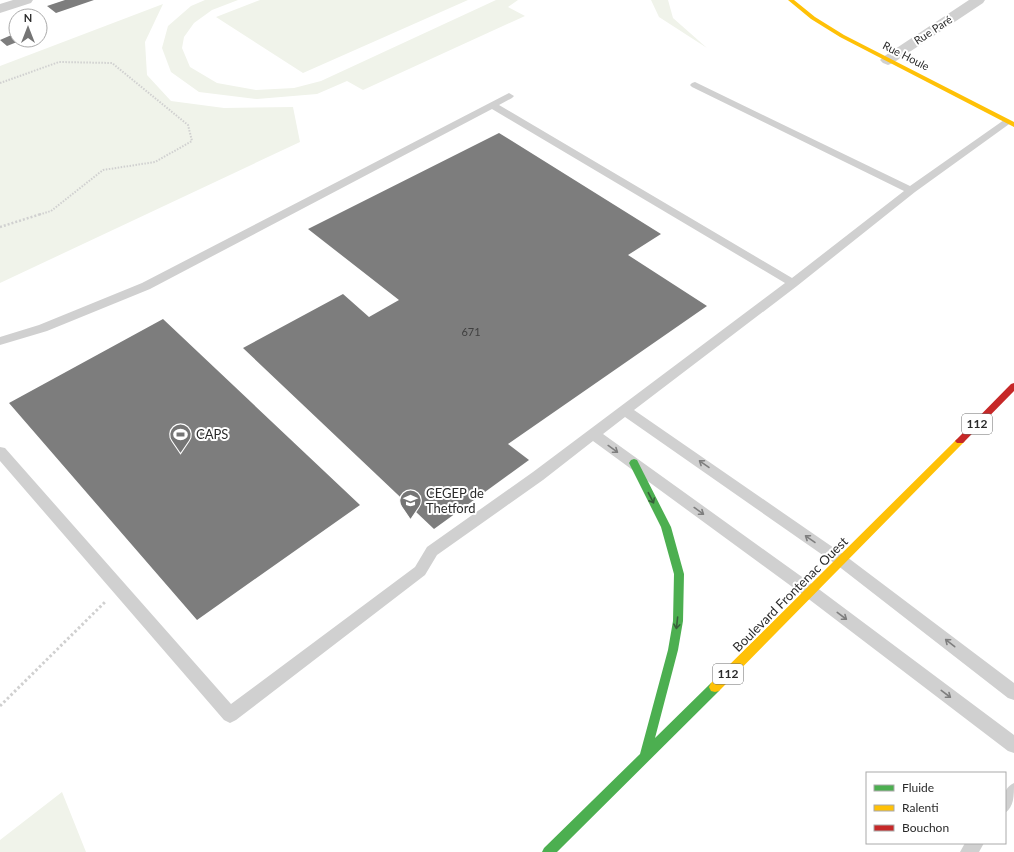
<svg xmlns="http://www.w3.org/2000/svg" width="1014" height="852" font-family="Lato,sans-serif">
<rect width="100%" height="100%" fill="#fff"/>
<!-- green -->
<path fill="#f0f3ea" d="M205,0H238L212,10L194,23L184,37L182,48L190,67L217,83L256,90L294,88L321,81L496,0H518L508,7L525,16L363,90L347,81L317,94L257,99L199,92L171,72L162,48L168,26L191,6Z
M260,0H468L303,73L216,17Z
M651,0H668L673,18L707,48L659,17Z
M163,4L145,42L147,75L171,101L224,108L293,107L300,142L0,283V66Z
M62,792L86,852H0V840Z"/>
<!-- building -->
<path fill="#7d7d7d" d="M65,0H94L56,13L47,6Z
M16,33V40H22L7,46L0,40Z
M499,133L661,234L628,255L707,306L508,444L529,460L434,529L243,348L343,294L369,317L399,300L308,229Z
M163,319L360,505L197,620L9,403Z"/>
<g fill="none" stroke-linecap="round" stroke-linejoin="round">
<!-- path-far2 -->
<path stroke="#d0d0d0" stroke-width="2" stroke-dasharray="1.5 1.5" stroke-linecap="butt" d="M0,83L59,62L112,63L188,125L192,141L155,162L103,170L51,211L38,215"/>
<!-- path-far1 -->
<path stroke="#d0d0d0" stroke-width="2.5" stroke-dasharray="2 2" stroke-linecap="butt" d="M0,227L41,214"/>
<!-- path -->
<path stroke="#d0d0d0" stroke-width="3" stroke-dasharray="2.5 2.5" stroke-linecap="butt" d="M0,706L105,602"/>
<!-- lane -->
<path fill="#d0d0d0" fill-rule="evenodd" d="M695,82L910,186L1004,120L1007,119L1012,122L915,192L797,286L634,410L847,557L1014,683V700L1008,698L837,565L625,417L603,434L816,587L1014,735V753L1008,751L806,597L593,441L543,480L437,555L425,575L236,720L230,723L224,720L0,461V447L5,448L231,704L415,567L427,547L533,472L785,283L492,109L150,289L47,331L0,345V337L39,325L142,283L509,93L514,96L512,98L499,105L792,278L904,191L692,87L690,85L692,83Z
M1014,783C1014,796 1014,807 1005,813C1005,800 1001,789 1014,783Z
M965,843H984L979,852H960Z"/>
<!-- street -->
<path fill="#d0d0d0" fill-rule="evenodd" d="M13,0H33L31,3L0,13V4Z
M969,0H985L983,3L893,63L888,65L883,63L880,60L883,57Z"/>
<!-- fast -->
<path fill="#4caf50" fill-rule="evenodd" d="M634,459L637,460L671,527L684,574L683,621L678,650L655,738L711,683L715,682L719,683L721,687L719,691L557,852H542L544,848L640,754L668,650L673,621L674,574L661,527L629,463L631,460Z"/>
<!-- slow -->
<path fill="#ffc107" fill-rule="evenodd" d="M788,0H794L815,17L844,35L1014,122V127L840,37L811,19Z
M960,438L963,439L965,441L963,443L719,691L715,692L711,691L709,687L711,683L957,439Z"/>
<!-- jam -->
<path fill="#c62828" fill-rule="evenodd" d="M1014,383V391L963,443H957L955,441L957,439L1011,384Z"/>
</g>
<!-- one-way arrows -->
<defs><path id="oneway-shaft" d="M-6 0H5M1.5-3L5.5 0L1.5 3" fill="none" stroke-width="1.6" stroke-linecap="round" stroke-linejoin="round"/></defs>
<g stroke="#7e7e7e">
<use href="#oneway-shaft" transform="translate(613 449) rotate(36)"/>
<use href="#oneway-shaft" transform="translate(704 464) rotate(-145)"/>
<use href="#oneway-shaft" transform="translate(699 511) rotate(36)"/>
<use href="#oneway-shaft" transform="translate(810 539) rotate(-145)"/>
<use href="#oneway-shaft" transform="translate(842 616) rotate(37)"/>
<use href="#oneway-shaft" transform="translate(950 643) rotate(-142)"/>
<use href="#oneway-shaft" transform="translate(946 694) rotate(37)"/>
</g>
<g stroke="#38603a">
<use href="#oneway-shaft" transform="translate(651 498) rotate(63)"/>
<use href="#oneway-shaft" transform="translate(677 623) rotate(96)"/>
</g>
<!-- icons -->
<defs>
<symbol id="stadium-pin" viewBox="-11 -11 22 30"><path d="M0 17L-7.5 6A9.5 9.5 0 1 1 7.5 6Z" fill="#757575" stroke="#fff"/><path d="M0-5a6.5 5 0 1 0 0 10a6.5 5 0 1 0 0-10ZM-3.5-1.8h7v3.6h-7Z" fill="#fff"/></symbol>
<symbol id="university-pin" viewBox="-11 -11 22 30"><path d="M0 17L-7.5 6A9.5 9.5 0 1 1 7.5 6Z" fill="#757575" stroke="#fff"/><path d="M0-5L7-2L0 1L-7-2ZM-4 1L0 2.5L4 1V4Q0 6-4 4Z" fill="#fff"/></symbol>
</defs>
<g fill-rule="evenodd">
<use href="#stadium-pin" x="168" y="422" width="25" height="34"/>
<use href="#university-pin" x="398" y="488" width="25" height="34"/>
</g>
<g text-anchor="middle" stroke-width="4" stroke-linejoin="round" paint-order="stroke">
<!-- far-street labels -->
<g font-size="11" fill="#2b2b2b" stroke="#fff">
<text transform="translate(933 30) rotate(-33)" y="4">Rue Paré</text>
<text transform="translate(906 56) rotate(27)" y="4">Rue Houle</text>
</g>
<!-- number labels -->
<g font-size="11" fill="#404040">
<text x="471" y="336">671</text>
</g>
<!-- shield labels -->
<g fill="#fff" stroke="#6b6b6b" stroke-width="1">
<rect x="962" y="414" width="30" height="20" rx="3"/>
<rect x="713" y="664" width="30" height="20" rx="3"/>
</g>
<g font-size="12" font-weight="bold" fill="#2b2b2b">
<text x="977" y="428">112</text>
<text x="728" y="678">112</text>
</g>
<!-- poi labels -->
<g font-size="13" fill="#2b2b2b" stroke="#fff" text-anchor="start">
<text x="196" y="439">CAPS</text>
<text x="426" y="498">CEGEP de<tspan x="426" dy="15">Thetford</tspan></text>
</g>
<!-- street labels -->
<g font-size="13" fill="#2b2b2b" stroke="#fff">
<text transform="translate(790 594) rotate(-45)" y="5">Boulevard Frontenac Ouest</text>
</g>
</g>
<!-- legend -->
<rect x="866" y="772" width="140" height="72" fill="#ffffff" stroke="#aaaaaa"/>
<rect x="874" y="785" width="20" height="6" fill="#4caf50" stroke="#aaaaaa"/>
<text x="902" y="792" font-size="12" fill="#2b2b2b">Fluide</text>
<rect x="874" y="805" width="20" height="6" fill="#ffc107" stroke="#aaaaaa"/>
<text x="902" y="812" font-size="12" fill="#2b2b2b">Ralenti</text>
<rect x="874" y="825" width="20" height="6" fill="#c62828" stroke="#aaaaaa"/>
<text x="902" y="832" font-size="12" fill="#2b2b2b">Bouchon</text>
<!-- north arrow -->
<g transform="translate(28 28)"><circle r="19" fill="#ffffff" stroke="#aaaaaa"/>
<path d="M0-3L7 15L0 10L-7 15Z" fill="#757575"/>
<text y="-6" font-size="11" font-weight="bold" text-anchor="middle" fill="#2b2b2b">N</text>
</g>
</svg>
